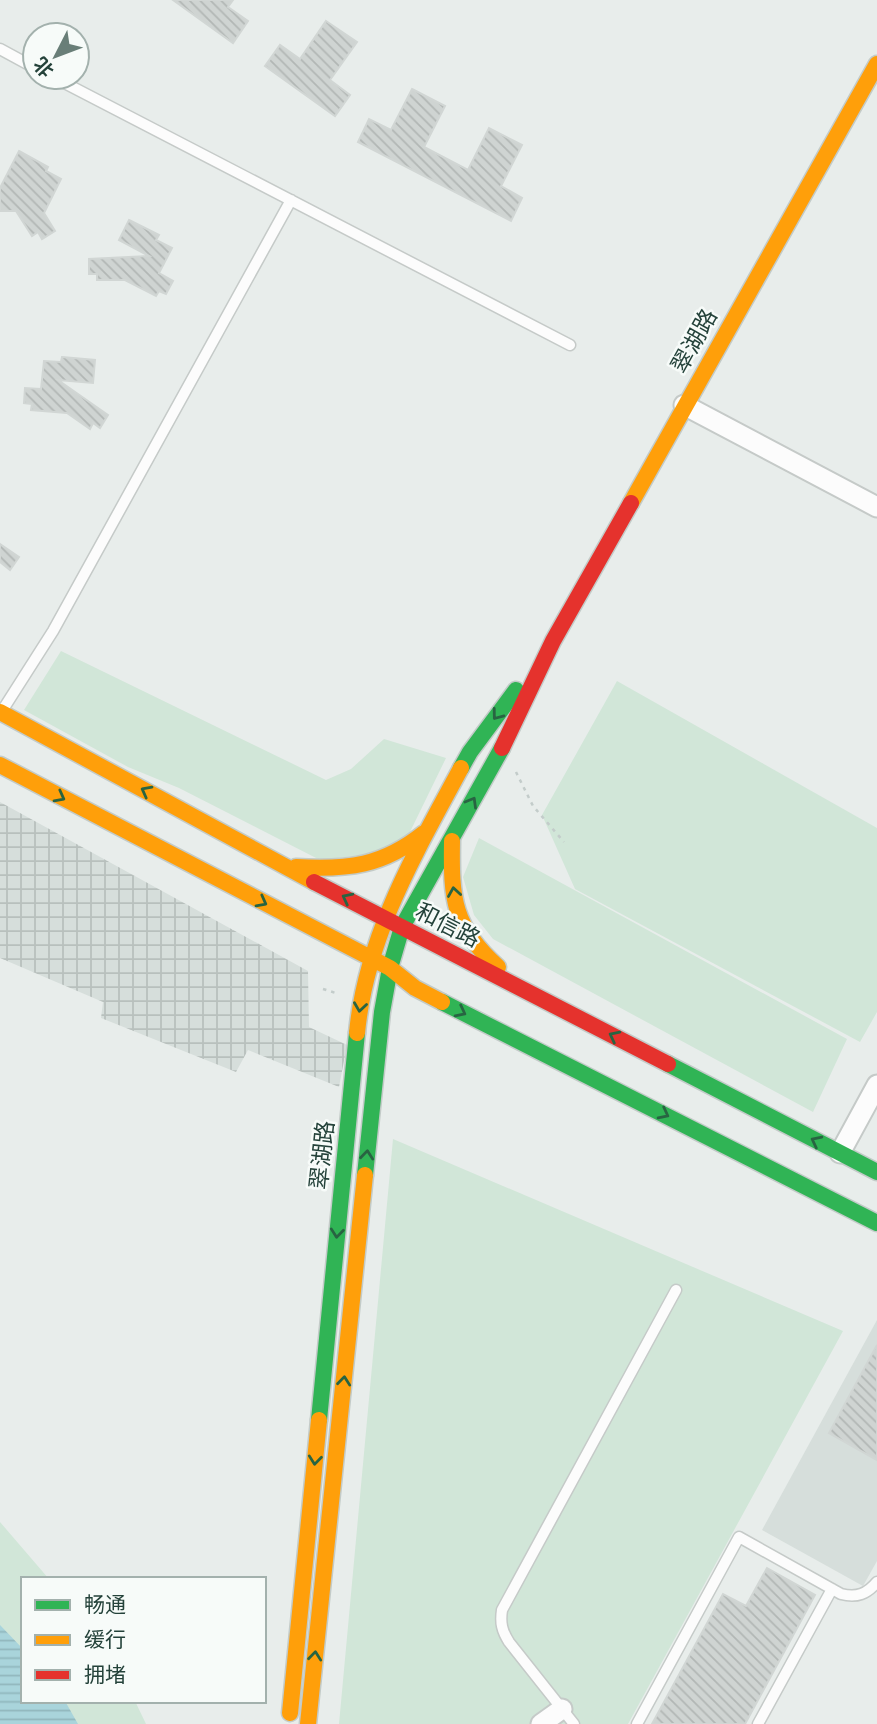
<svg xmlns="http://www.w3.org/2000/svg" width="877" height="1724" font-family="'IBM Plex Sans','Noto Sans SC',sans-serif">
<defs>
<pattern id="industrial-grid" width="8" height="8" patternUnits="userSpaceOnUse" patternTransform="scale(1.75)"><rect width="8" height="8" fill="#d6dedb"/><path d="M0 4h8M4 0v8" fill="none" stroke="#b8c0bd"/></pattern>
<pattern id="water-rules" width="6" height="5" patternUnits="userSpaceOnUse" patternTransform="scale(1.75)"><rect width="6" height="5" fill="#a9d4db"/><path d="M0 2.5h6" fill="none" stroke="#91b7bd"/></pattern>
<pattern id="building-back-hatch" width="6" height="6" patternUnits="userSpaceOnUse" patternTransform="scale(1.75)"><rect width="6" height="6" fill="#cfd4d2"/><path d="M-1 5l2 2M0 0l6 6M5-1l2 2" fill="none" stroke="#b2b7b5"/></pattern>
</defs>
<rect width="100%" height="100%" fill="#e8edeb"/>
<!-- built -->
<path fill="#d6dedb" d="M877,1320V1561L863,1586L762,1530Z"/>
<!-- industrial -->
<path fill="url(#industrial-grid)" d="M0,802L308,971L309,1027L347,1045L339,1087L248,1050L236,1072L101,1018L103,1002L0,958Z"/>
<!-- park -->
<path fill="#d1e6d8" d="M61,651L326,780L351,769L384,739L446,758L409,834L387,852L320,860L179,788L128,767L24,710Z
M617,681L877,828V1012L860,1042L575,889L542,815Z
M479,838L847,1039L813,1112L493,939L474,915L463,877Z
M393,1139L843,1331L628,1724H339Z
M0,1522L49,1579H23V1701H135L146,1724H0Z"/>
<!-- water -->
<path fill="url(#water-rules)" d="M0,1625L23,1649V1701H65L78,1724H0Z"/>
<!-- building -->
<path fill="url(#building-back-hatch)" stroke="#d1d6d4" stroke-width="2" d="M173,0H233L228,7L248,21L233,43Z
M326,21L357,42L330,80L350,95L335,116L265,66L280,45L300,59Z
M412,89L445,106L424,147L468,170L489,128L522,145L501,186L522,198L511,221L358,142L369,119L391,130Z
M19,151L48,167L46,171L61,179L44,213L55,231L42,239L38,232L32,236L16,211H0V188Z
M129,220L159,235L156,240L172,248L159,273L173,281L166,294L159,291L156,296L125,280H97V274H89V259L149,256L119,240Z
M62,357L95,360L93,383L58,380L108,415L100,428L93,423L90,429L67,413L31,410L32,404L24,403L25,388L41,389L44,361L61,362Z
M0,544L19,557L10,570L0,562Z
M877,1345V1460L829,1433Z
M767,1568L815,1595L745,1724H652L723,1594L746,1606Z"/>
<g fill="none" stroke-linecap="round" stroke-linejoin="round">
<defs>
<path id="lane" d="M0,49L35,68
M53,77L570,345
M2,711L53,631L291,200
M574,1724L509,1642C502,1631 500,1623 502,1610L676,1290
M637,1724L739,1537L841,1594C857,1598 867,1594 877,1582
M758,1724L832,1589"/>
<path id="street" d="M684,405L877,507
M840,1153L877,1085
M541,1724L562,1709"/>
<path id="fast" d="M461,768L470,752L516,690
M442,1002L877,1223
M668,1064L877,1172
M365,1175L382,1012L390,968L402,927L502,748
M319,1420L357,1033"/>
<path id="slow" d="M631,503L877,64
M0,712L314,882
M0,765L390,968L415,988L442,1002
M452,841C451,899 453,927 498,967
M296,867C348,870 383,866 424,833
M357,1033C366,936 416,852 461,768
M290,1713L319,1420
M308,1724L365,1175"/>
<path id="jam" d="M502,748L553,641L631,503
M314,882L668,1064"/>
</defs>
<!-- lane casing -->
<use href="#lane" stroke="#c5cac8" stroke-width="13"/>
<!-- street casing -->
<use href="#street" stroke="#c5cac8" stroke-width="23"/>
<!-- fast casing -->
<use href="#fast" stroke="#c3cbc8" stroke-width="19"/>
<!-- slow casing -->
<use href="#slow" stroke="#c3cbc8" stroke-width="19"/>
<!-- jam casing -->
<use href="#jam" stroke="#c3cbc8" stroke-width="19"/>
<!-- path -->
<path stroke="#c3ccca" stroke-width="2.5" stroke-dasharray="3.5 5" stroke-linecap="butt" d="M516,772L533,806L564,842
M323,989L339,994"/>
<!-- lane -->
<use href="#lane" stroke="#fcfcfc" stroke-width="10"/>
<!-- street -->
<use href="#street" stroke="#fcfcfc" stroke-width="19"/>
<!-- fast -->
<use href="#fast" stroke="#30b455" stroke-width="16"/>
<!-- slow -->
<use href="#slow" stroke="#ff9f0a" stroke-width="16"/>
<!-- jam -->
<use href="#jam" stroke="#e5322d" stroke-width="16"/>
</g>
<!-- one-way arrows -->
<defs><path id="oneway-chevron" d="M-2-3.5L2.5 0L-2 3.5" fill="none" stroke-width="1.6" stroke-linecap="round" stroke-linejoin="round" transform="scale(1.75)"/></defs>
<g stroke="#286442">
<use href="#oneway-chevron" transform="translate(497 715) rotate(127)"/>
<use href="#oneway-chevron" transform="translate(146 791) rotate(-152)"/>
<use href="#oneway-chevron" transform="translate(60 797) rotate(28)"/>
<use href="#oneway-chevron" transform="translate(472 802) rotate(-60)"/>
<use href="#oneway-chevron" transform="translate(454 892) rotate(-99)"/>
<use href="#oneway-chevron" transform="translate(347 898) rotate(-153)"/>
<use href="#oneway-chevron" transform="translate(262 902) rotate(28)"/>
<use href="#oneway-chevron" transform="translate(360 1007) rotate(98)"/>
<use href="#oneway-chevron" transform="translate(461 1012) rotate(27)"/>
<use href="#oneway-chevron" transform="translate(614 1036) rotate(-153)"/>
<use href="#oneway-chevron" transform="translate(664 1114) rotate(27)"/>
<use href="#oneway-chevron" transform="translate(816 1141) rotate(-153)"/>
<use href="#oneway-chevron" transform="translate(367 1155) rotate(-84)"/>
<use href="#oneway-chevron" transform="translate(337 1233) rotate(96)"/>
<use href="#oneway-chevron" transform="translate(344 1381) rotate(-84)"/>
<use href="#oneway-chevron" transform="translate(315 1460) rotate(96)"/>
<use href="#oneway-chevron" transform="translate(315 1656) rotate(-84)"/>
</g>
<g text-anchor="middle" stroke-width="5" stroke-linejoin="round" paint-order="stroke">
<!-- street labels -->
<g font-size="23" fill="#24423a" stroke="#f7fbf9">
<text transform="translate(694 341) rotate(-61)" y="8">翠湖路</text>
<text transform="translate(448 925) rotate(27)" y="8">和信路</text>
<text transform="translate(322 1155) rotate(-84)" y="8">翠湖路</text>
</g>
</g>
<!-- legend -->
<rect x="21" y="1577" width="245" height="126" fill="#f7fbf9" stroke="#a3b1ad" stroke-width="2"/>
<rect x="35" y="1600" width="35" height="10" fill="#30b455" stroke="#a3b1ad" stroke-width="2"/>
<text x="84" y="1612" font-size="21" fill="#24423a">畅通</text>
<rect x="35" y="1635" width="35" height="10" fill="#ff9f0a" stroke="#a3b1ad" stroke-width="2"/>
<text x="84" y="1647" font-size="21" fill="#24423a">缓行</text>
<rect x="35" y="1670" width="35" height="10" fill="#e5322d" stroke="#a3b1ad" stroke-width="2"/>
<text x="84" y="1682" font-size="21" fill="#24423a">拥堵</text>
<!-- north arrow -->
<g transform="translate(56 56) rotate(228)"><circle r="33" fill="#f7fbf9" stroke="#a3b1ad" stroke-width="2"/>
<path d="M0-5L12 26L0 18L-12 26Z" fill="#697e78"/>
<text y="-10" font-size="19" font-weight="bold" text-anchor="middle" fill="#24423a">北</text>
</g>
</svg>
